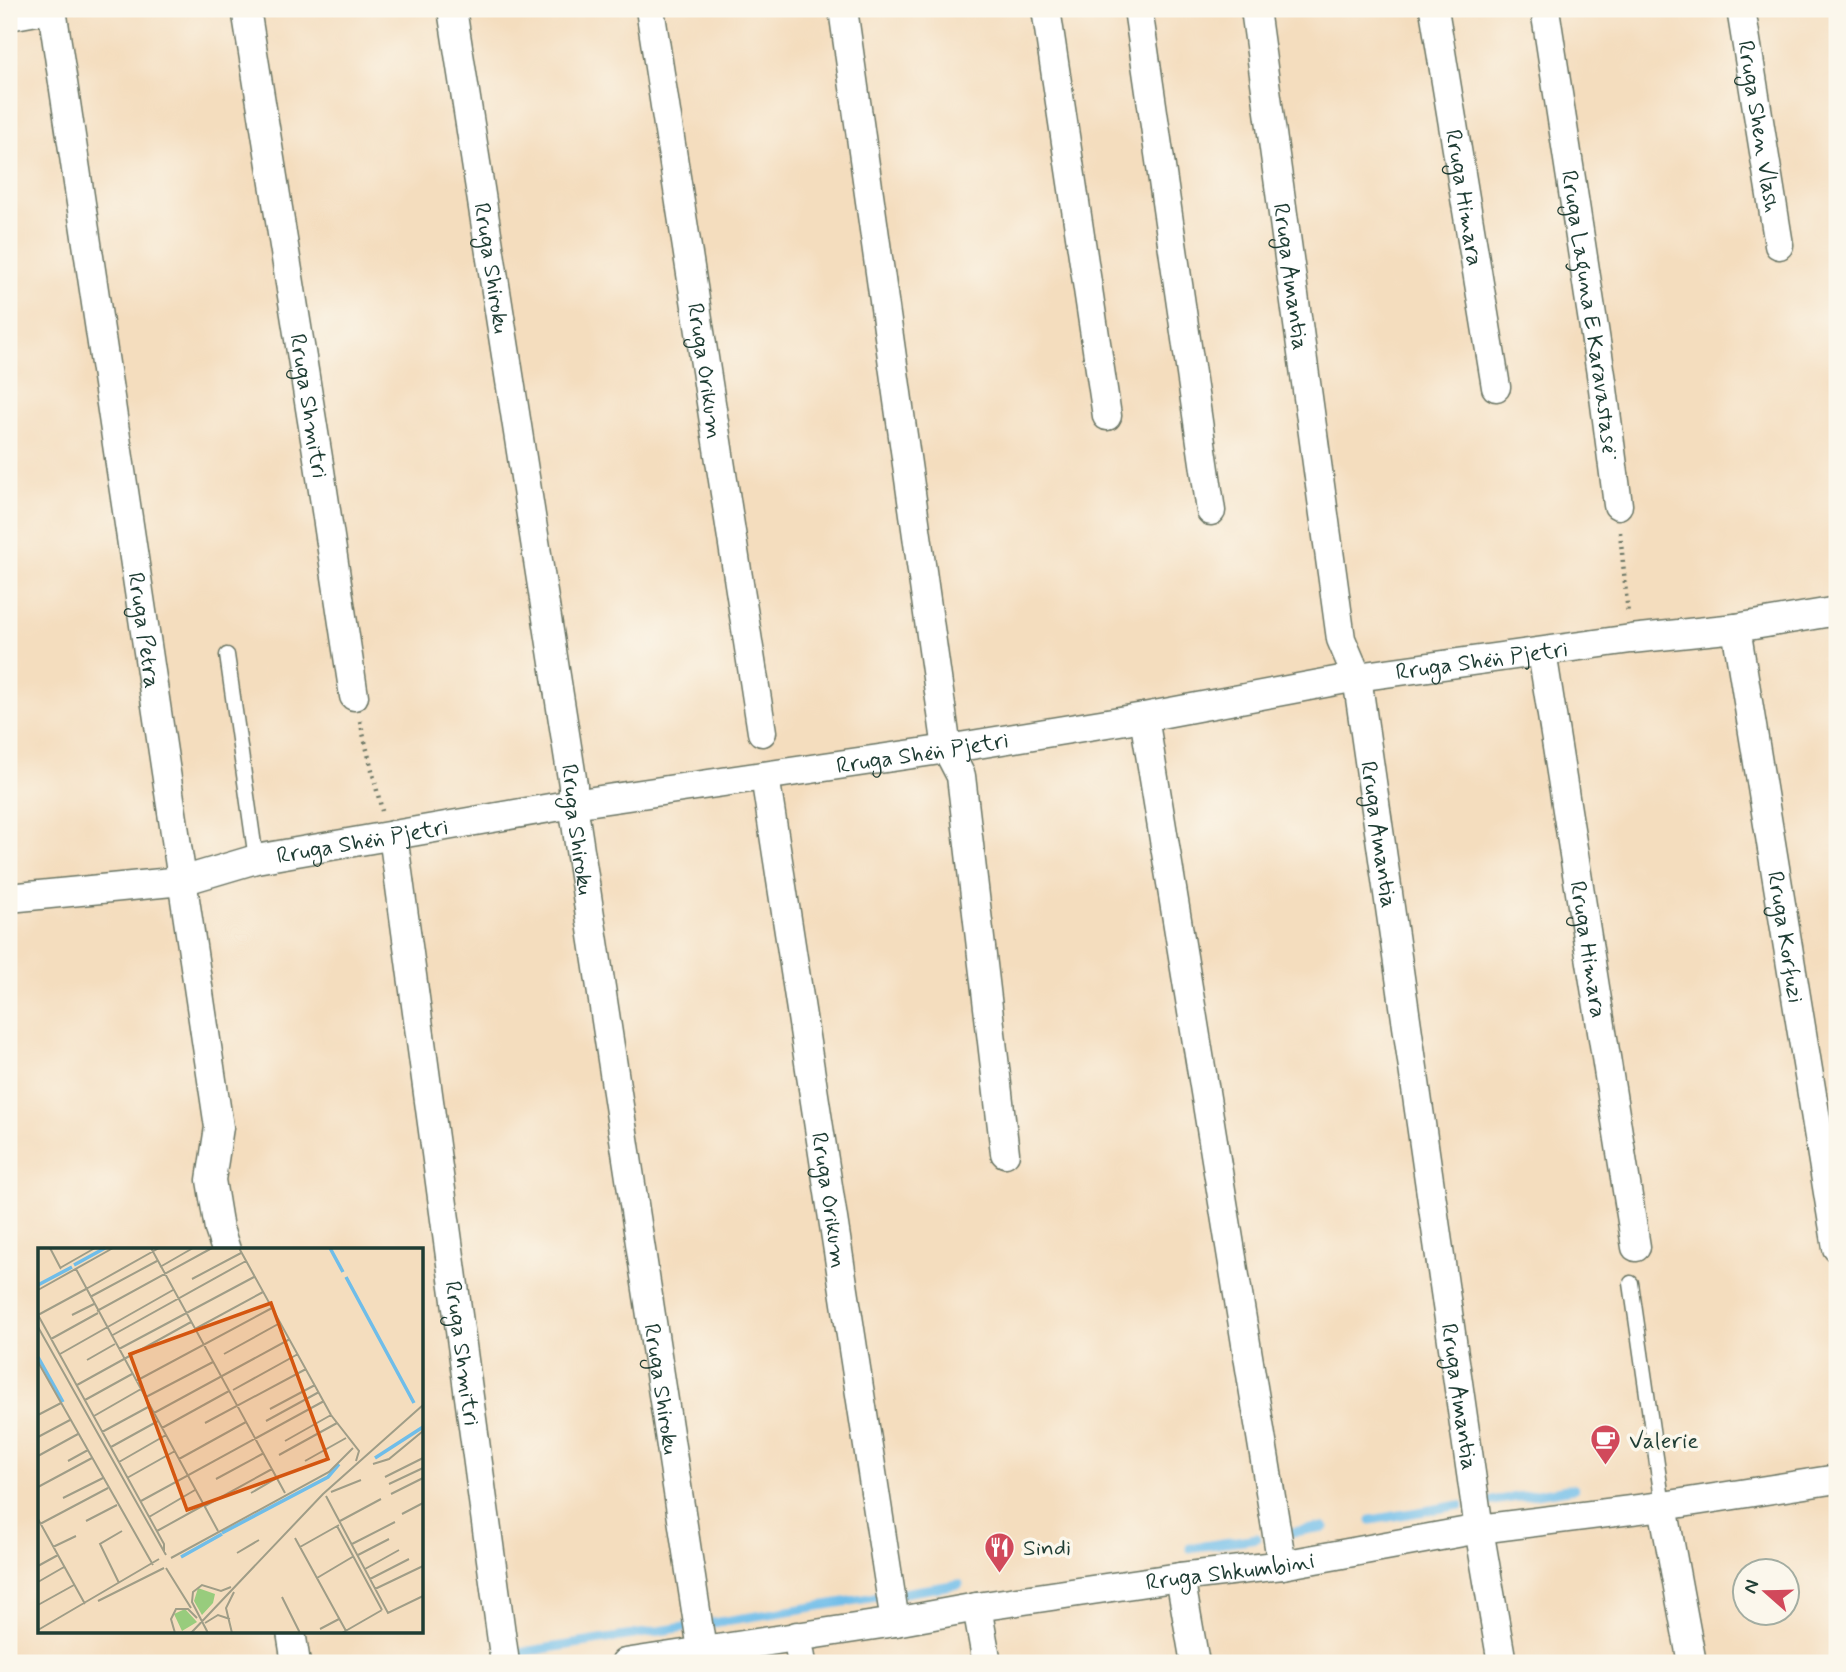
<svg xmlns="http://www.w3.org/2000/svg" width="1846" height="1672" font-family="Mynerve,sans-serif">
<rect width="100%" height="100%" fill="#fbf7ec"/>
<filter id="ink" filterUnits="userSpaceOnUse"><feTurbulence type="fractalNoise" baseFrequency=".0143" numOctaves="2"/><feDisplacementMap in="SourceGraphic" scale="14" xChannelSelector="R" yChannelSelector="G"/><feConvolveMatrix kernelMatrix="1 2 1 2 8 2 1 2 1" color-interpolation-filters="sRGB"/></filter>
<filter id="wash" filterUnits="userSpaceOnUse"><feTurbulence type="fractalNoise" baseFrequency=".00686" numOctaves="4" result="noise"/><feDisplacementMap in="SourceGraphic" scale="28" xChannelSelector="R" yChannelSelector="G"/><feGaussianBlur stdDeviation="1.57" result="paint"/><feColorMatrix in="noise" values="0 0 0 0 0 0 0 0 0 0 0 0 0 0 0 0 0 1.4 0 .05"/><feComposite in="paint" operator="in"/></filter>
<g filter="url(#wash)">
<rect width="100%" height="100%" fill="#f4ddbe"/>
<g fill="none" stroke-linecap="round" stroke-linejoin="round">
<!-- stream -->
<path stroke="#6fbde9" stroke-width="9" d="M1492,1501L1574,1488
M1371,1520L1460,1505
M1287,1533L1324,1527
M1190,1548L1257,1538
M903,1593L959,1584
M712,1623L882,1596
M516,1653L685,1627
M453,1663L469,1661"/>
</g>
</g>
<g filter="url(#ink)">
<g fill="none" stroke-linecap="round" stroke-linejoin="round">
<defs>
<path id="service" d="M227,655L256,859
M1631,1283L1663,1506"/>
<g id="minor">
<path id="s1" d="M52,9L219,1127L211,1180L219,1229L226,1250"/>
<path id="s2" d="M246,9L319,464L354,696"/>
<path id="s3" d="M452,9L573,785V804L702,1650"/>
<path id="s4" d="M650,9L762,732"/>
<path d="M843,9L947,749L961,776L1005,1153"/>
<path d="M1046,9L1107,416"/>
<path d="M1138,9L1211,511"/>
<path id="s5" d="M1255,9L1341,639L1357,677L1479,1529L1502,1663"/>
<path id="s6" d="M1434,9L1496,387"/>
<path id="s7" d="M1545,9L1602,381L1618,505"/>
<path id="s8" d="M1741,9L1779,245"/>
<path d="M9,16L48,9"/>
<path id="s9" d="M1736,628L1837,1248"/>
<path id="s10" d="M1542,652L1636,1247"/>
<path d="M1144,717L1282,1565"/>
<path id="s11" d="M765,776L895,1622"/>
<path id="s12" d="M393,835L505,1663"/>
<path id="s13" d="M9,898L182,881L256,859L573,804L947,749L1144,717L1357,677L1631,639L1736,628L1837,611"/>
<path d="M1663,1506L1692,1663"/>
<path d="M1180,1577L1195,1663"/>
<path d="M977,1607L987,1663"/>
<path d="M291,1632L296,1663"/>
<path d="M797,1636L802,1663"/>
<path id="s14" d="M625,1663L895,1622L977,1607L1180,1577L1282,1565L1479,1529L1663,1506L1837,1479"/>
</g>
</defs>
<!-- service casing -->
<use href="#service" stroke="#6a7564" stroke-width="17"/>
<!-- minor casing -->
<use href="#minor" stroke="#6a7564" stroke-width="31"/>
<!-- path -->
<path stroke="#6a7564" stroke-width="4.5" stroke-dasharray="2 5" stroke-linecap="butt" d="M1620,532L1628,614
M360,721L382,811"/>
<!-- service -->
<use href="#service" stroke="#fff" stroke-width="14"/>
<!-- minor -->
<use href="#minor" stroke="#fff" stroke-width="28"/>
</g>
</g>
<!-- icons -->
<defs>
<symbol id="cafe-pin" viewBox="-11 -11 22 30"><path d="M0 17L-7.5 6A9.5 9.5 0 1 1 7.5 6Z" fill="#d1495b" stroke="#fbf7ec"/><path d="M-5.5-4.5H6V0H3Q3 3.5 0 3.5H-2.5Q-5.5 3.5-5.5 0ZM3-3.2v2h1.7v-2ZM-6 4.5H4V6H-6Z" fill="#fff"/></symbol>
<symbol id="restaurant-pin" viewBox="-11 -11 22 30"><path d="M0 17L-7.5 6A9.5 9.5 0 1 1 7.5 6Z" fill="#d1495b" stroke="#fbf7ec"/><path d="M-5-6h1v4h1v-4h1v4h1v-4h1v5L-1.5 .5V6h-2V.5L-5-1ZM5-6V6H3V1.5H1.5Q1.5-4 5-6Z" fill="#fff"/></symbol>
</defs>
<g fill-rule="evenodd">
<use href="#cafe-pin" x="1588" y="1422" width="35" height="47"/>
<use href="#restaurant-pin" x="982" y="1530" width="35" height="47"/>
</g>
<g text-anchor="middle" stroke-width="7" stroke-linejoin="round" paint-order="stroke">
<!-- street labels -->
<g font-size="23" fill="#1f3d34" stroke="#fbf7ec">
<text dy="8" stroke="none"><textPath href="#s8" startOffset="119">Rruga Shen Vlash</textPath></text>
<text dy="8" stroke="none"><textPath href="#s6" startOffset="191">Rruga Himara</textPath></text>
<text dy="8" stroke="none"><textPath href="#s3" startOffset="262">Rruga Shiroku</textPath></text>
<text dy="8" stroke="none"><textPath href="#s5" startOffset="270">Rruga Amantia</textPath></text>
<text dy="8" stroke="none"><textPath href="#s7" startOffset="306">Rruga Laguna E Karavastasë</textPath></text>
<text dy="8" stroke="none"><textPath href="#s4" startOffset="366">Rruga Orikum</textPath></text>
<text dy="8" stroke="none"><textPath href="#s2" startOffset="402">Rruga Shmitri</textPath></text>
<text dy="8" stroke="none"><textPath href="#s1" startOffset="628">Rruga Petra</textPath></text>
<text dy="8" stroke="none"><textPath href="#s13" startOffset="1493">Rruga Shën Pjetri</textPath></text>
<text dy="8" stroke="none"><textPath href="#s13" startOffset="926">Rruga Shën Pjetri</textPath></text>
<text dy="8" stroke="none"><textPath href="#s3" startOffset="830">Rruga Shiroku</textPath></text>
<text dy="8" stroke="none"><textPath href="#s5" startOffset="836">Rruga Amantia</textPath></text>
<text dy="8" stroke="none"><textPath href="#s13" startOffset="359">Rruga Shën Pjetri</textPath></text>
<text dy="8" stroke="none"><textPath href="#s9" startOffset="313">Rruga Korfuzi</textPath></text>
<text dy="8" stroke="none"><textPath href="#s10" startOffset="301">Rruga Himara</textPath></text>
<text dy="8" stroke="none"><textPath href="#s11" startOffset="429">Rruga Orikum</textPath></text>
<text dy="8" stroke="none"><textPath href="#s12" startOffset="523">Rruga Shmitri</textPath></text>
<text dy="8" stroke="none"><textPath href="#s3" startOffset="1396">Rruga Shiroku</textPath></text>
<text dy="8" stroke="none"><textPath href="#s5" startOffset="1404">Rruga Amantia</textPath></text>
<text dy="8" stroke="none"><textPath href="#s14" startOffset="612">Rruga Shkumbini</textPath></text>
</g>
<!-- poi labels -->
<g font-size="23" fill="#1f3d34" stroke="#fbf7ec" text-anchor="start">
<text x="1629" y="1448">Valerie</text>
<text x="1023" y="1555">Sindi</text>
</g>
</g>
<!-- overview -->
<g transform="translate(38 1248)">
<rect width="385" height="385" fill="#f4ddbe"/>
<path d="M160,340L177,346L175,355L164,367L156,353ZM147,361L159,374L144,383L136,366Z" fill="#98cc7d"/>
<path fill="none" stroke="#6fbde9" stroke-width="3.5" d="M292,0L305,24M36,17L67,0M308,29L376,155M0,37L34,19M0,109L25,154M337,210L385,179M184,285L290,229L301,216M143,309L184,286"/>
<path fill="none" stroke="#9f9d87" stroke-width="2" d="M12,0L23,21M113,0L247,245M201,0L293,167L321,203L318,213M122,19L155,0M22,20L57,0M38,21L180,283M154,31L203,5M48,41L121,0M0,42L75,0M52,49L119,13M59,63L174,0M0,67L126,296V304M0,67L48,41M34,67L56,56M0,79L128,307M157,81L225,44M73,88L208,13M13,91L60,65M81,101L216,29M22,106L135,42M186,106L242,75M49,112L77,96M0,114L115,317M98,133L234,60M39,137L153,74M195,142L260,106M108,149L175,114M47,152L94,126M232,161L277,137M116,165L252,91M0,167L23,155M56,168L103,141M228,173L281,144M167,175L268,121M124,180L191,143M64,184L112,158M0,189L32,172M247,193L293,167M73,199L120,173M241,207L299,175M0,208L40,186M141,211L208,174M30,213L50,202M267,213L308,190M81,214L128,187M335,216L351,211L385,183M347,229L385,210M89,230L137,203M178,231L226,205M351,236L385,220M0,239L54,210M293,244L323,232M213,245L239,230M353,246L385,230M288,248L350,365L385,348M25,250L65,230M103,253L286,153M167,258L234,221M364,266L385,255M111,269L157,242M0,271L47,356M48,273L79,257M302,273L343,251M2,276L70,240M299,278L344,362M119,283L166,257M257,290L308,383M314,296L357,274M15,299L38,288M262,299L301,277M199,305L221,292M320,307L351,291M133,310L291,224L315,200M0,318L20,307M128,320L153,360M327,321L361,302M279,330L316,308M332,331L371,311M0,334L26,319M81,335L62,296L84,283M337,341L385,318M244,349L262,385M60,353L126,320M0,357L36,337M167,375L180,367L192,371M282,381L301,371M0,382L121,311M137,385L133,371L138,361H150L159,370M153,385L285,246L385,157M170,385L154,354L155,344L164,337L183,343L193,339M194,385L188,360L196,344M304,385L344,362"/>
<path fill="#d45610" fill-opacity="0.15" stroke="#d45610" stroke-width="3.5" d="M233,55L290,211L149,262L92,106Z"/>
<rect width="385" height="385" fill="none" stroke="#1f3d34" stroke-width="3.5"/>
</g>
<!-- margin -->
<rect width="1846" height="1672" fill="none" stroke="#fbf7ec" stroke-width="35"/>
<!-- north arrow -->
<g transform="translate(1766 1592) rotate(290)"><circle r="33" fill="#fbf7ec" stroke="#a3ada2" stroke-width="2"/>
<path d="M0-5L12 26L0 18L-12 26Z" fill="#d1495b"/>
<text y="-10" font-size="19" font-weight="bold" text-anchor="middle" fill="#1f3d34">N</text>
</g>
</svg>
